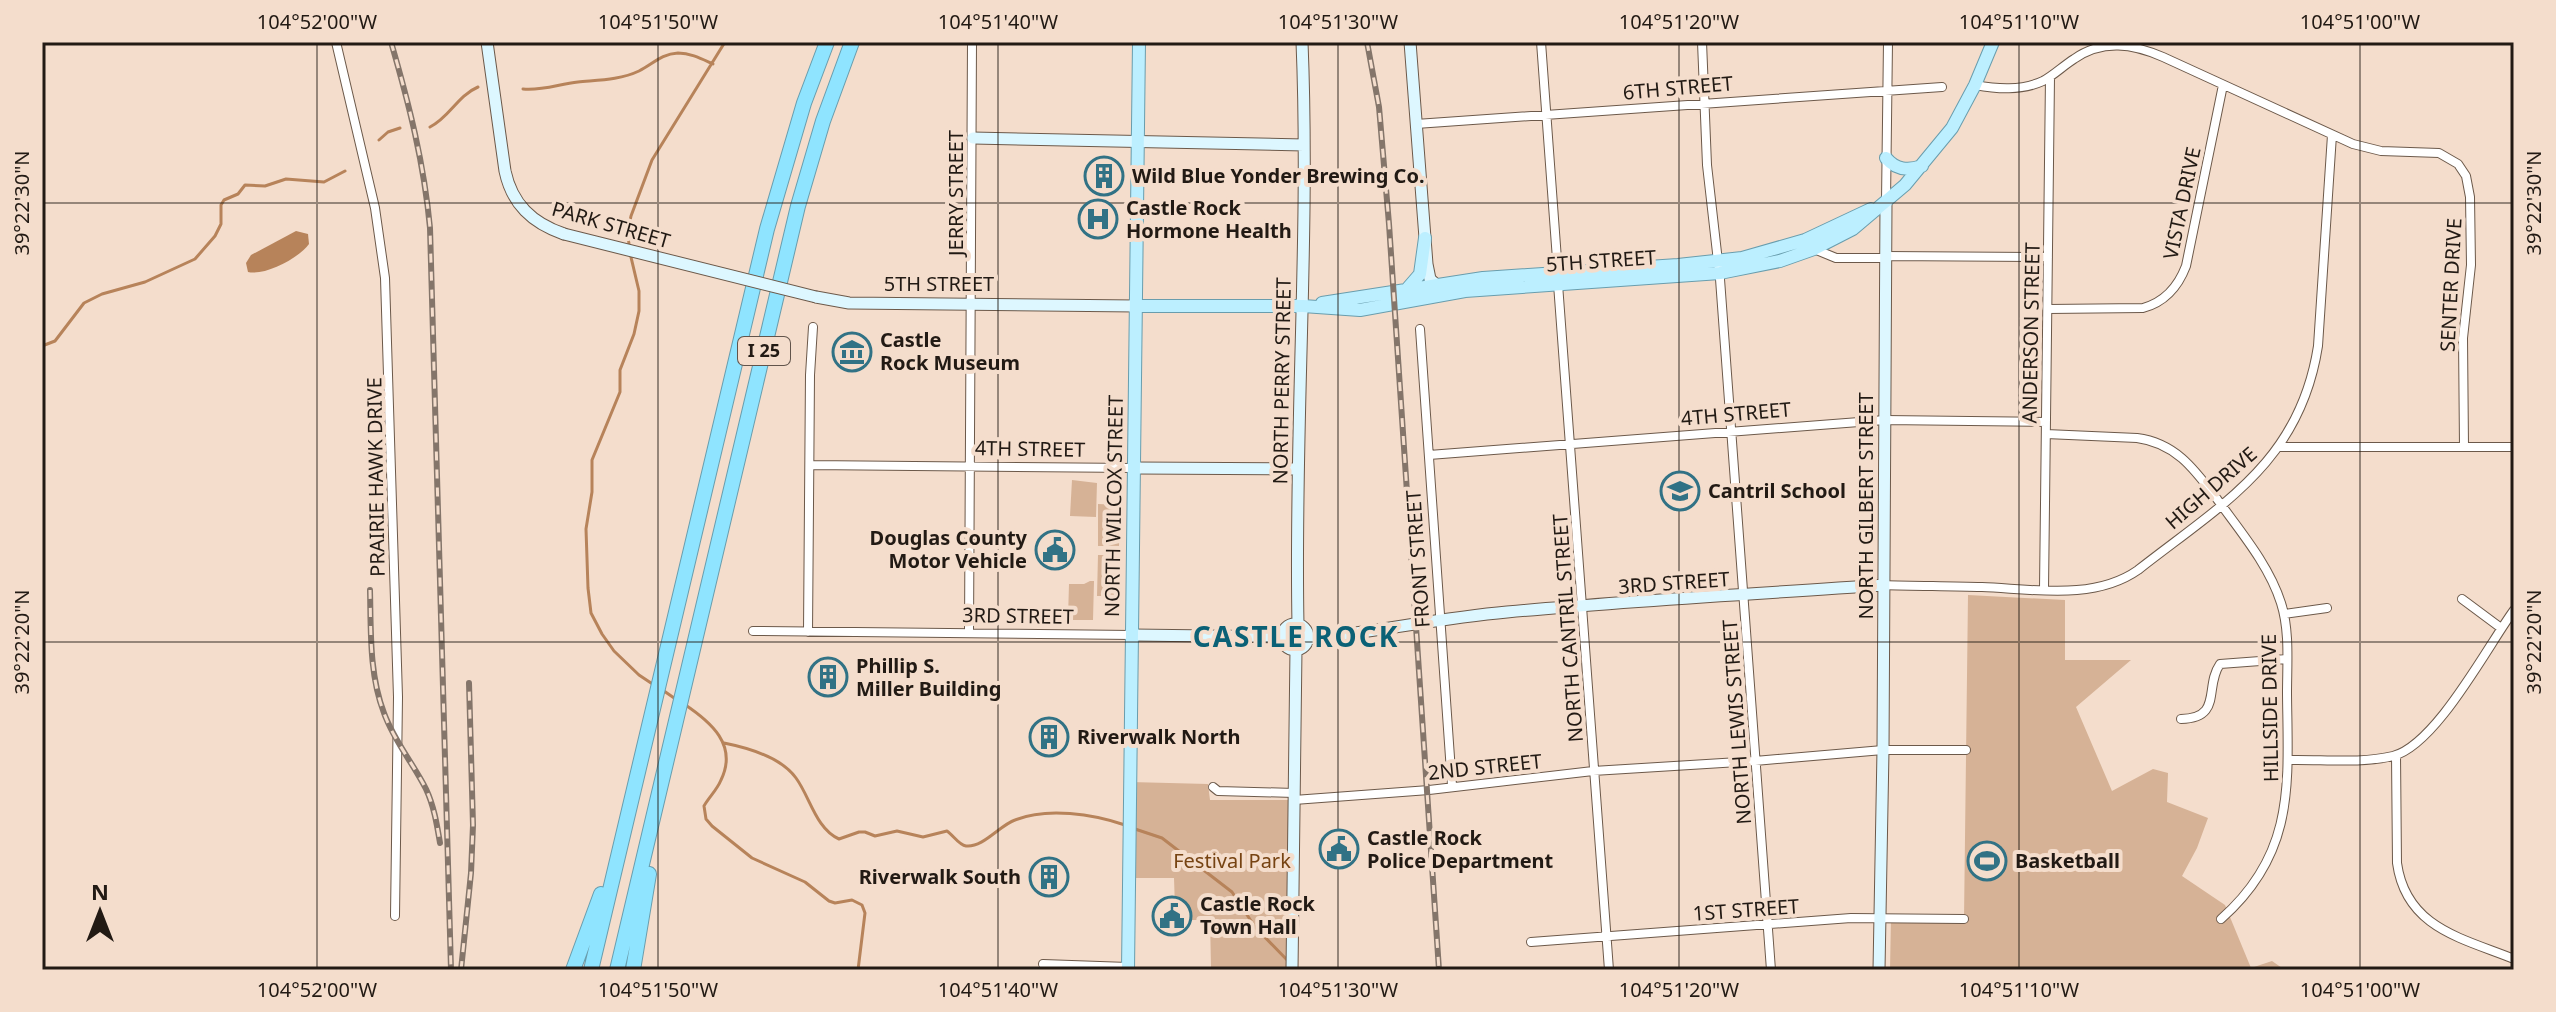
<svg xmlns="http://www.w3.org/2000/svg" width="2556" height="1012" font-family="'Noto Sans',sans-serif">
<rect width="100%" height="100%" fill="#f4ddcc"/>
<!-- green -->
<path fill="#d6b296" d="M1072,480L1097,483L1096,517L1070,516Z
M1098,504L1120,505L1119,546H1098Z
M1098,555H1119L1118,596H1097Z
M1090,581H1094L1093,620H1071L1068,618L1069,584H1084Z
M1968,595L2065,600V660H2131L2076,707L2112,791L2153,769L2168,773L2167,802L2208,818L2197,848L2182,876L2225,905L2251,968L2272,961L2285,970H1890L1891,917L1964,919Z
M1130,782L1208,784L1210,800H1294L1292,968L1211,967L1210,920H1191V908H1175L1174,878H1129Z"/>
<!-- water -->
<path fill="#b7835a" d="M296,231L308,234L309,244C299,258 265,276 248,272L246,263L251,255Z"/>
<g fill="none" stroke-linecap="round" stroke-linejoin="round">
<!-- stream -->
<path stroke="#b7835a" stroke-width="3" d="M523,89C542,91 559,84 578,82C598,80 620,80 639,71C653,64 661,54 678,53C691,53 702,59 713,64
M430,127C450,117 457,96 478,87
M379,140L388,132L400,128
M629,245L628,231L631,216L652,160L725,42
M630,253L639,291V311L634,334L620,370V392L592,460V492L586,529L588,588L591,613L602,634L614,651L639,675L654,685
M42,346L55,341L84,303L102,294L145,282L195,259L215,236L221,224V205L224,200L238,194L245,185L265,186L286,179L324,182L345,171
M664,691L677,700
M684,704C711,722 738,745 721,780C717,790 709,797 704,806L706,819L712,826L752,858L805,882L829,901L835,903L852,900L862,905L865,913L858,970
M724,743C749,748 781,757 796,778C810,797 816,829 839,839L859,832H865L875,836L897,831L923,837L947,831C953,835 959,845 966,846C983,848 1000,825 1015,820C1047,807 1093,814 1125,825
M1132,828L1162,838L1232,892L1255,927L1290,963"/>
<defs>
<path id="street" d="M336,42L375,208L385,278L398,697L395,916
M1541,42L1558,273
M1702,42L1707,165L1720,279L1771,970
M1975,85C1997,89 2021,91 2043,81C2054,75 2063,66 2074,59C2103,39 2133,44 2163,57L2353,144L2381,151L2439,153L2458,164L2466,176L2470,197L2471,265L2463,338L2464,447
M1416,124L1942,87
M1886,201L1888,42
M1814,249L1836,258H1885
M1885,256L2048,257
M1558,284L1609,970
M2048,309L2143,308C2165,302 2178,287 2186,266L2223,85
M1420,329L1452,786
M2046,434L2137,438C2176,443 2195,470 2217,499C2240,531 2269,565 2281,603C2290,631 2287,664 2287,694C2288,783 2296,853 2221,919
M2280,447H2514
M1429,455L1885,420L2046,422
M810,465L1135,468
M1883,585C1916,586 1949,586 1982,587C2032,589 2094,601 2138,570C2222,504 2300,462 2318,346L2332,135
M2044,589L2050,77
M2462,599L2501,628
M2284,614L2327,608
M753,631L1133,635
M808,632L810,375L813,327
M969,633L972,42
M2181,719C2223,718 2204,687 2220,664L2287,659
M2396,755L2397,863C2406,928 2462,938 2514,959
M2288,760C2321,759 2360,764 2393,756C2436,745 2487,647 2514,610
M1213,787L1218,791L1294,793
M1294,800L1429,790L1593,771L1755,761L1883,750H1966
M1531,942L1851,918L1964,919
M1043,964L1128,967"/>
<path id="secondary" d="M487,42L505,171C512,204 532,223 564,234
M1410,42L1427,264L1430,279L1440,288
M973,138L1304,145
M816,297L849,303L1136,306
M1135,468L1298,469
M1298,624C1294,430 1310,236 1302,42
M1282 637a13 13 0 1 1 26 0a13 13 0 1 1-26 0Z
M1133,635L1283,637
M1308,639C1375,632 1440,618 1507,612C1632,600 1758,594 1883,585
M1292,970L1296,649
M1879,970L1883,750L1886,203"/>
<path id="primary" d="M1886,158C1896,170 1908,171 1922,166
M1407,289L1420,274L1425,238
M1322,303L1483,278L1678,265L1742,258L1805,240L1871,209
M1136,306H1303L1360,310L1465,291L1720,273L1780,261L1814,249L1853,229L1905,185L1952,128L1975,85L1993,42
M1128,970L1139,42"/>
<path id="highway" d="M573,970L601,894
M591,970L767,229L804,103L827,42
M617,970L798,206L823,121L852,42
M633,970L649,874"/>
</defs>
<!-- street casing -->
<use href="#street" stroke="#6c594a" stroke-width="10"/>
<!-- secondary casing -->
<use href="#secondary" stroke="#6c594a" stroke-width="13"/>
<!-- primary casing -->
<use href="#primary" stroke="#699dad" stroke-width="14"/>
<!-- highway casing -->
<use href="#highway" stroke="#699dad" stroke-width="16"/>
<!-- street -->
<use href="#street" stroke="#fff" stroke-width="8"/>
<!-- secondary -->
<use href="#secondary" stroke="#ddf7ff" stroke-width="11"/>
<!-- primary -->
<use href="#primary" stroke="#bcefff" stroke-width="12"/>
<!-- highway -->
<use href="#highway" stroke="#8fe4ff" stroke-width="14"/>
<defs>
<path id="rail" d="M391,42C409,104 424,163 430,228L451,970
M1367,42L1379,107L1389,224L1439,970
M370,590C371,630 369,674 384,713C394,741 413,763 426,789C434,806 437,825 440,843
M461,970L471,873L473,825L469,683"/>
</defs>
<!-- rail casing -->
<use href="#rail" stroke="#84756a" stroke-width="6"/>
<!-- rail -->
<use href="#rail" stroke="#f4ddcc" stroke-width="3" stroke-dasharray="9" stroke-linecap="butt"/>
<defs>
<path id="secondary-bridge" d="M564,234L816,297"/>
</defs>
<!-- secondary-bridge casing -->
<use href="#secondary-bridge" stroke="#6c594a" stroke-width="13" stroke-linecap="butt"/>
<!-- secondary-bridge -->
<use href="#secondary-bridge" stroke="#ddf7ff" stroke-width="11"/>
</g>
<!-- ticks -->
<path fill="none" stroke="#221a14" stroke-width="2" stroke-opacity="0.45" d="M317,42V970M658,42V970M998,42V970M1338,42V970M1679,42V970M2019,42V970M2360,42V970M42,203H2514M42,642H2514"/>
<!-- icons -->
<defs>
<symbol id="building-ring" viewBox="-11 -11 22 22"><circle r="9.5" fill="#f4ddcc" stroke="#317285" stroke-width="1.5"/><path d="M-4-6H4V6H1V3H-1V6H-4ZM-2.5-4.3h1.7v1.8h-1.7ZM.8-4.3h1.7v1.8H.8ZM-2.5-1h1.7V.8h-1.7ZM.8-1h1.7V.8H.8Z" fill="#317285"/></symbol>
<symbol id="hospital-ring" viewBox="-11 -11 22 22"><circle r="9.5" fill="#f4ddcc" stroke="#317285" stroke-width="1.5"/><path d="M-5-5h3v3.5h4V-5h3V5h-3V1.5h-4V5h-3Z" fill="#317285"/></symbol>
<symbol id="museum-ring" viewBox="-11 -11 22 22"><circle r="9.5" fill="#f4ddcc" stroke="#317285" stroke-width="1.5"/><path d="M0-6L6-3V-2H-6V-3ZM-5-1h2V3h-2ZM-1-1h2V3h-2ZM3-1h2V3H3ZM-6 4H6V6H-6Z" fill="#317285"/></symbol>
<symbol id="school-ring" viewBox="-11 -11 22 22"><circle r="9.5" fill="#f4ddcc" stroke="#317285" stroke-width="1.5"/><path d="M0-5L7-2L0 1L-7-2ZM-4 1L0 2.5L4 1V4Q0 6-4 4Z" fill="#317285"/></symbol>
<symbol id="civic-ring" viewBox="-11 -11 22 22"><circle r="9.5" fill="#f4ddcc" stroke="#317285" stroke-width="1.5"/><path d="M-.6-6.5H3V-4.5H.6V-3L4-1V1h2V6H-6V1h2V-1L-.6-3ZM-1.2 2.5V6h2.4V2.5Z" fill="#317285"/></symbol>
<symbol id="stadium-ring" viewBox="-11 -11 22 22"><circle r="9.5" fill="#f4ddcc" stroke="#317285" stroke-width="1.5"/><path d="M0-5a6.5 5 0 1 0 0 10a6.5 5 0 1 0 0-10ZM-3.5-1.8h7v3.6h-7Z" fill="#317285"/></symbol>
</defs>
<g fill-rule="evenodd">
<use href="#building-ring" x="1082" y="154" width="44" height="44"/>
<use href="#hospital-ring" x="1076" y="197" width="44" height="44"/>
<use href="#museum-ring" x="830" y="330" width="44" height="44"/>
<use href="#school-ring" x="1658" y="469" width="44" height="44"/>
<use href="#civic-ring" x="1033" y="528" width="44" height="44"/>
<use href="#building-ring" x="806" y="655" width="44" height="44"/>
<use href="#building-ring" x="1027" y="715" width="44" height="44"/>
<use href="#civic-ring" x="1317" y="827" width="44" height="44"/>
<use href="#stadium-ring" x="1965" y="839" width="44" height="44"/>
<use href="#building-ring" x="1027" y="855" width="44" height="44"/>
<use href="#civic-ring" x="1150" y="894" width="44" height="44"/>
</g>
<g text-anchor="middle" stroke-width="8" stroke-linejoin="round" paint-order="stroke">
<!-- shield labels -->
<rect fill="#f4ddcc" stroke="#61544b" stroke-width="2" x="738" y="337" width="52" height="28" rx="6"/>
<g font-size="18" font-weight="bold" fill="#221a14">
<text x="764" y="357">I 25</text>
</g>
<!-- street labels -->
<g font-size="20" fill="#221a14" stroke="#f4ddcc">
<text transform="translate(1678 88) rotate(-5)" y="7">6TH STREET</text>
<text transform="translate(956 193) rotate(-90)" y="7">JERRY STREET</text>
<text transform="translate(2182 203) rotate(-78)" y="7">VISTA DRIVE</text>
<text transform="translate(611 225) rotate(16)" y="7">PARK STREET</text>
<text transform="translate(1601 261) rotate(-4)" y="7">5TH STREET</text>
<text x="939" y="291">5TH STREET</text>
<text transform="translate(2451 285) rotate(-87)" y="7">SENTER DRIVE</text>
<text transform="translate(2031 333) rotate(-89)" y="7">ANDERSON STREET</text>
<text transform="translate(1282 381) rotate(-89)" y="7">NORTH PERRY STREET</text>
<text transform="translate(1736 414) rotate(-5)" y="7">4TH STREET</text>
<text transform="translate(1030 449) rotate(1)" y="7">4TH STREET</text>
<text transform="translate(376 477) rotate(-91)" y="7">PRAIRIE HAWK DRIVE</text>
<text transform="translate(2211 488) rotate(-41)" y="7">HIGH DRIVE</text>
<text transform="translate(1114 506) rotate(-89)" y="7">NORTH WILCOX STREET</text>
<text transform="translate(1866 506) rotate(-90)" y="7">NORTH GILBERT STREET</text>
<text transform="translate(1418 559) rotate(-94)" y="7">FRONT STREET</text>
<text transform="translate(1674 583) rotate(-4)" y="7">3RD STREET</text>
<text transform="translate(1018 616) rotate(1)" y="7">3RD STREET</text>
<text transform="translate(1568 628) rotate(-94)" y="7">NORTH CANTRIL STREET</text>
<text transform="translate(2270 708) rotate(-91)" y="7">HILLSIDE DRIVE</text>
<text transform="translate(1737 722) rotate(-94)" y="7">NORTH LEWIS STREET</text>
<text transform="translate(1485 767) rotate(-6)" y="7">2ND STREET</text>
<text transform="translate(1746 910) rotate(-4)" y="7">1ST STREET</text>
</g>
<!-- poi labels -->
<g font-size="20" font-weight="bold" fill="#221a14" stroke="#f4ddcc" text-anchor="start">
<text x="1132" y="183">Wild Blue Yonder Brewing Co.</text>
<text x="1126" y="215">Castle Rock<tspan x="1126" dy="23">Hormone Health</tspan></text>
<text x="880" y="347">Castle<tspan x="880" dy="23">Rock Museum</tspan></text>
<text x="1708" y="498">Cantril School</text>
<text x="1027" y="545" text-anchor="end">Douglas County<tspan x="1027" dy="23">Motor Vehicle</tspan></text>
<text x="856" y="673">Phillip S.<tspan x="856" dy="23">Miller Building</tspan></text>
<text x="1077" y="744">Riverwalk North</text>
<text x="1367" y="845">Castle Rock<tspan x="1367" dy="23">Police Department</tspan></text>
<text x="2015" y="868">Basketball</text>
<text x="1021" y="884" text-anchor="end">Riverwalk South</text>
<text x="1200" y="911">Castle Rock<tspan x="1200" dy="23">Town Hall</tspan></text>
</g>
<!-- park labels -->
<g font-size="20" fill="#764312" stroke="#f4ddcc">
<text x="1232" y="868">Festival Park</text>
</g>
<!-- district labels -->
<g font-size="28" font-weight="bold" letter-spacing="2" fill="#0b6176" stroke="#f4ddcc">
<text x="1296" y="647">CASTLE ROCK</text>
</g>
</g>
<!-- border -->
<rect width="2556" height="1012" fill="none" stroke="#f4ddcc" stroke-width="88"/>
<!-- north arrow -->
<g transform="translate(100 912)" stroke="#f4ddcc" stroke-width="6" paint-order="stroke">
<path d="M0-6L14 30L0 20L-14 30Z" fill="#221a14"/>
<text y="-12" font-size="22" font-weight="bold" text-anchor="middle" fill="#221a14">N</text>
</g>
<rect x="44" y="44" width="2468" height="924" fill="none" stroke="#221a14" stroke-width="3"/>
<g font-size="20" text-anchor="middle" fill="#221a14">
<text x="317" y="29">104°52'00"W</text>
<text x="658" y="29">104°51'50"W</text>
<text x="998" y="29">104°51'40"W</text>
<text x="1338" y="29">104°51'30"W</text>
<text x="1679" y="29">104°51'20"W</text>
<text x="2019" y="29">104°51'10"W</text>
<text x="2360" y="29">104°51'00"W</text>
<text transform="translate(22 203) rotate(-90)" y="7">39°22'30"N</text>
<text transform="translate(2534 203) rotate(-90)" y="7">39°22'30"N</text>
<text transform="translate(22 642) rotate(-90)" y="7">39°22'20"N</text>
<text transform="translate(2534 642) rotate(-90)" y="7">39°22'20"N</text>
<text x="317" y="997">104°52'00"W</text>
<text x="658" y="997">104°51'50"W</text>
<text x="998" y="997">104°51'40"W</text>
<text x="1338" y="997">104°51'30"W</text>
<text x="1679" y="997">104°51'20"W</text>
<text x="2019" y="997">104°51'10"W</text>
<text x="2360" y="997">104°51'00"W</text>
</g>
</svg>
